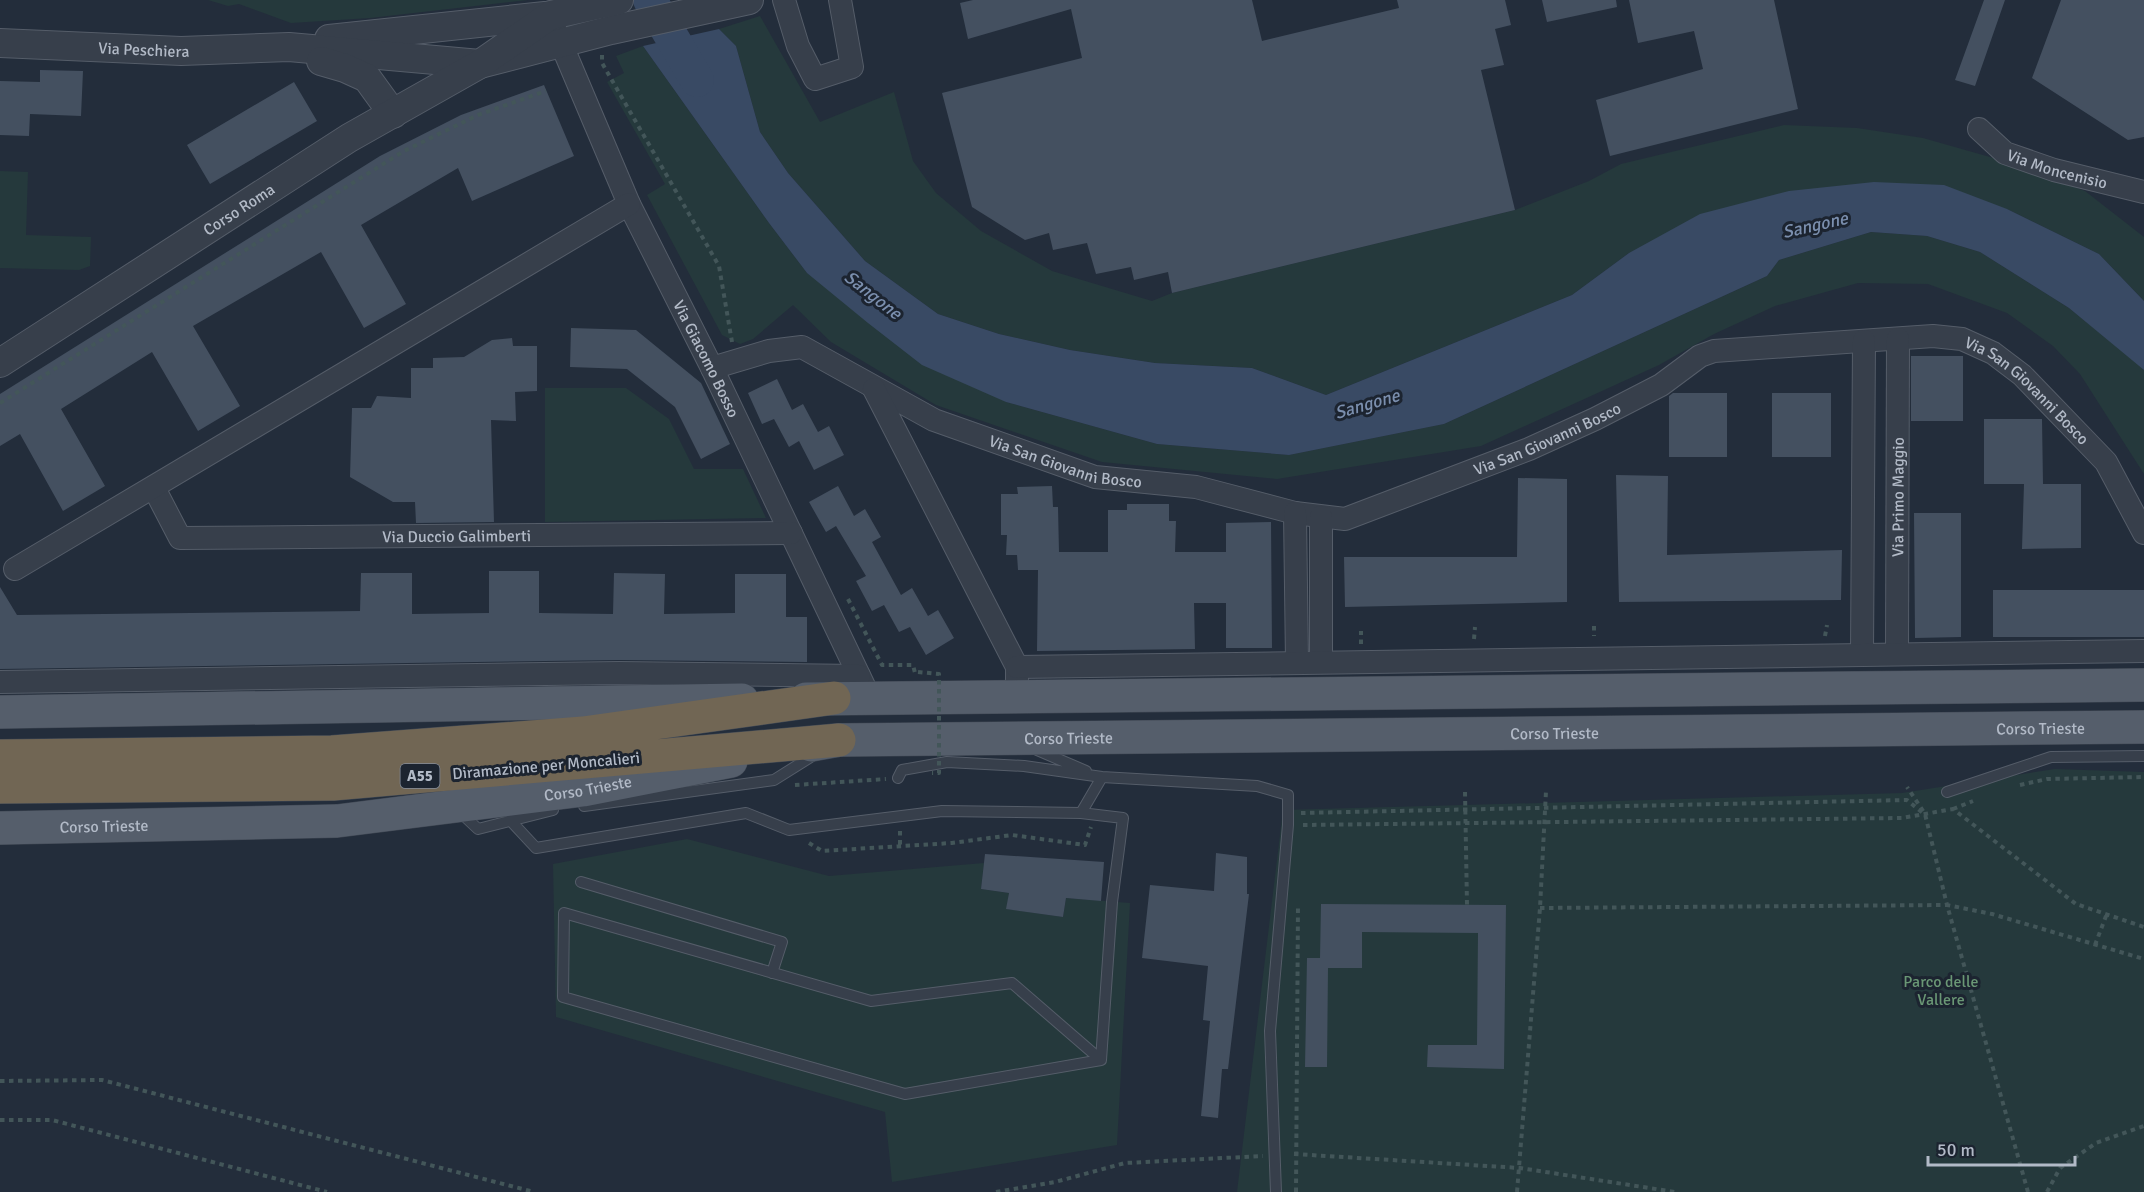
<svg xmlns="http://www.w3.org/2000/svg" width="2144" height="1192" font-family="Signika,sans-serif">
<rect width="100%" height="100%" fill="#232d3b"/>
<!-- green -->
<path fill="#25393c" d="M208,0H528L370,18L291,23L239,4L228,6Z
M760,16L820,122L894,92L913,161L936,193L981,231L1052,271L1152,301L1172,293L1515,210L1589,181L1621,164L1784,125L1857,128L1923,138L2004,161L2085,191L2144,237V301L2099,254L2007,209L1629,253L1572,295L1326,395L1252,368L1155,363L1070,350L999,334L938,314L865,261L788,173L760,132L736,46L719,29Z
M643,46L769,223L807,273L1006,402L1157,444L1289,455L1444,424L1767,276L1779,260L1871,232L1927,236L1980,252L2069,308L2142,367L2144,370V474L2080,374L2053,346L2007,313L1928,284L1858,283L1775,306L1714,334L1659,365L1481,446L1277,479L1102,462L936,405L831,342L793,305L753,339L740,344L722,335L647,195L665,184L607,82L624,73L616,56Z
M0,171L28,172L26,235L91,237L90,266L79,270L0,268Z
M545,388H626L669,419L694,469H743L766,518L545,522Z
M2055,769L2144,772V1192H1237L1283,810L1902,793Z
M687,839L829,876L984,863L981,889L1009,893L1007,909L1063,917L1066,898L1130,903L1117,1145L892,1182L885,1112L556,1017L553,864Z"/>
<!-- water -->
<path fill="#394a64" d="M719,29L736,46L760,132L788,173L865,261L938,314L999,334L1070,350L1155,363L1252,368L1326,395L1572,295L1629,253L1700,214L1789,191L1874,182L1944,185L2007,209L2099,254L2144,301V370L2069,308L1980,252L1927,236L1871,232L1779,260L1767,276L1444,424L1289,455L1157,444L1006,402L922,365L868,323L807,273L769,223L643,46Z"/>
<g fill="none" stroke-linecap="round" stroke-linejoin="round">
<!-- river -->
<path stroke="#394a64" stroke-width="34" d="M650,0L697,80"/>
</g>
<!-- building -->
<path fill="#445060" d="M973,0H1252L1262,41L1399,8L1397,0H1505L1511,25L1495,29L1504,65L1481,70L1515,210L1172,293L1168,272L1134,280L1131,267L1096,274L1087,243L1053,250L1049,233L1025,240L972,207L942,93L1082,58L1071,9L968,39L960,3Z
M1542,0H1616L1617,7L1547,22Z
M1629,0H1774L1798,109L1610,156L1596,100L1703,69L1694,31L1638,43Z
M1984,0H2005L1975,86L1955,80Z
M2061,0H2144V137L2128,140L2032,78Z
M40,70L83,71L81,116L30,114L29,136L0,135V81L40,82Z
M294,82L317,121L210,184L187,145Z
M544,85L574,156L472,201L458,168L361,225L406,304L364,328L321,252L193,326L240,406L198,431L152,352L61,409L105,486L63,511L20,434L0,446V394L380,156L461,115Z
M571,328L636,330L701,383L730,444L701,459L675,407L627,369L570,367Z
M512,338L513,346H537V391L515,392L516,421L491,420L494,522L416,523L415,502H393L350,477L352,408H371L377,396L411,398V368H433V358L464,357L492,340Z
M1911,356H1963V421H1911Z
M777,379L792,410L803,404L818,432L829,426L844,455L814,470L799,441L789,447L774,419L762,424L748,393Z
M1673,393H1727V457H1669V396Z
M1772,393H1831V457H1772Z
M1984,419H2042L2043,484H2081V548L2022,549L2024,484H1984Z
M1616,475L1668,476L1667,555L1842,550L1841,600L1619,602Z
M1518,478L1567,479V602L1345,607L1344,557H1517Z
M838,486L854,516L865,509L881,537L872,542L901,595L912,588L928,616L938,610L954,638L926,655L910,627L899,632L884,605L872,611L856,581L866,576L836,526L826,532L809,502Z
M1052,486L1053,507H1058L1059,552H1108V510H1127V504H1169V521H1176L1175,552H1226V523L1271,522L1272,648H1226V603H1194L1195,649L1037,651L1038,570H1018L1017,555H1006L1007,535H1001V494H1018L1017,487Z
M1914,513H1961V637L1915,638Z
M489,571H539V613L613,614L614,573L665,574L664,614L735,613V574H786V617H807V662L619,660L0,669V587L17,615L360,611L361,573H412V614L489,613Z
M1993,590H2144V637H1993Z
M1216,853L1247,857V894H1249L1228,1069H1222L1218,1118L1201,1116L1210,1021L1203,1020L1208,966L1142,958L1150,885L1214,891Z
M985,854L1104,862L1101,901L1066,898L1063,917L1006,909L1009,893L981,889Z
M1321,904L1506,905L1504,1069L1427,1067L1428,1045H1477L1478,933L1362,932V968H1328L1327,1067H1305L1307,958H1320Z"/>
<g fill="none" stroke-linecap="round" stroke-linejoin="round">
<defs>
<path id="service" d="M1037,750L1086,771
M898,778L902,770L947,762L1024,766L1102,777L1257,786L1288,795V825L1270,1031L1276,1192
M1947,792L2051,757L2144,756
M584,806L774,780L817,753
M461,813L478,829L553,810
M1081,813L1123,818L1112,902L1101,1060L905,1094L563,997L564,913L871,1001L1012,983L1101,1060
M510,820L536,848L746,813L789,830L942,811L1081,813L1102,777
M581,882L782,942L772,973"/>
<g id="minor">
<path d="M784,0L798,46L815,79L852,67L840,0"/>
<path id="s1" d="M555,29L629,204L712,368L864,686"/>
<path id="s2" d="M1979,129L2005,153L2054,170L2144,192"/>
<path id="s3" d="M712,368L769,351L802,347L934,420L1095,477L1196,487L1295,513L1345,519L1529,449L1595,419L1661,385L1700,356L1714,351L1933,336L1962,339L1993,353L2022,375L2106,462L2144,533"/>
<path d="M874,389L1017,667V680"/>
<path id="s4" d="M154,488L180,538L791,533"/>
<path d="M1295,513L1297,662"/>
<path d="M15,569L629,204"/>
<path id="s5" d="M1897,653L1898,339"/>
<path d="M1862,654L1864,341"/>
<path d="M1321,661V517"/>
<path d="M1017,667L2144,651"/>
<path d="M0,682L619,673L859,676"/>
</g>
<g id="tertiary">
<path d="M329,39L545,16"/>
<path id="s6" d="M0,43L181,51L289,47L480,64L611,30L749,0"/>
<path d="M321,61L345,68L367,78L393,114"/>
<path id="s7" d="M0,363L349,138L480,64L551,15L619,0"/>
</g>
<g id="primary">
<path d="M806,699L2144,685"/>
<path d="M0,712L742,700"/>
<path id="s8" d="M811,745L839,740L2144,727"/>
<path id="s9" d="M0,828L337,821L583,790L731,761"/>
</g>
<path id="motorway" d="M0,756L332,752L583,733L834,698
M0,787L333,784L839,740"/>
</defs>
<!-- service casing -->
<use href="#service" stroke="#555d69" stroke-width="12"/>
<!-- minor casing -->
<use href="#minor" stroke="#555d69" stroke-width="24"/>
<!-- tertiary casing -->
<use href="#tertiary" stroke="#555d69" stroke-width="30"/>
<!-- primary casing -->
<use href="#primary" stroke="#404854" stroke-width="34"/>
<!-- motorway casing -->
<use href="#motorway" stroke="#424a56" stroke-width="34"/>
<!-- path -->
<path stroke="#435659" stroke-width="4" stroke-dasharray="4.5 4.5" stroke-linecap="butt" d="M602,55V63L719,266L732,342
M0,403L404,151L478,115L546,91
M848,599L882,665H913L915,673
M1594,626V636
M1825,636L1827,625
M1474,639L1475,627
M1361,644V631
M795,785L886,779
M2020,785L2047,779L2144,777
M1465,792L1467,905
M1953,809L1973,801
M1301,813L1907,800L1924,814
M1303,825L1902,818L1953,809L2076,904L2144,927
M900,831V845
M809,843L822,851L952,843L1012,835L1085,845L1091,827
M1540,908L1947,905L1925,814L1907,787
M2095,945L2106,916
M0,1081L102,1080L534,1192
M0,1120H52L327,1192
M1294,1154L1520,1168L1675,1192
M996,1192L1055,1182L1125,1163L1263,1156
M1296,1192L1298,905
M1517,1192L1540,908L1546,791
M2028,1192L1947,905L1992,914L2144,959
M2047,1192L2060,1168L2096,1143L2144,1126"/>
<!-- service -->
<use href="#service" stroke="#373f4b" stroke-width="10"/>
<!-- minor -->
<use href="#minor" stroke="#373f4b" stroke-width="22"/>
<!-- tertiary -->
<use href="#tertiary" stroke="#373f4b" stroke-width="28"/>
<!-- primary -->
<use href="#primary" stroke="#555e6b" stroke-width="33"/>
<!-- motorway -->
<use href="#motorway" stroke="#716654" stroke-width="33"/>
<!-- path-bridge -->
<path stroke="#435659" stroke-width="4" stroke-dasharray="4.5 4.5" stroke-linecap="butt" d="M918,672L939,674V773H932"/>
</g>
<g text-anchor="middle" stroke-width="6" stroke-linejoin="round" paint-order="stroke">
<!-- shield labels -->
<rect fill="#1c2430" stroke="#858d9a" stroke-width="1.5" x="400.5" y="764" width="39" height="24" rx="4.5"/>
<g font-size="15" font-weight="bold" fill="#b2bac7">
<text x="420" y="781">A55</text>
</g>
<!-- street labels -->
<g font-size="16" fill="#b2bac7" stroke="#1c2430">
<text dy="6" stroke="none"><textPath href="#s6" startOffset="144">Via Peschiera</textPath></text>
<text dy="6" stroke="none"><textPath href="#s2" startOffset="90">Via Moncenisio</textPath></text>
<text dy="6" stroke="none"><textPath href="#s7" startOffset="284">Corso Roma</textPath></text>
<text dy="6" stroke="none"><textPath href="#s1" startOffset="363">Via Giacomo Bosso</textPath></text>
<text dy="6" stroke="none"><textPath href="#s3" startOffset="1408">Via San Giovanni Bosco</textPath></text>
<text dy="6" stroke="none"><textPath href="#s3" startOffset="886">Via San Giovanni Bosco</textPath></text>
<text dy="6" stroke="none"><textPath href="#s3" startOffset="382">Via San Giovanni Bosco</textPath></text>
<text dy="6" stroke="none"><textPath href="#s5" startOffset="156">Via Primo Maggio</textPath></text>
<text dy="6" stroke="none"><textPath href="#s4" startOffset="333">Via Duccio Galimberti</textPath></text>
<text dy="6" stroke="none"><textPath href="#s8" startOffset="1230">Corso Trieste</textPath></text>
<text dy="6" stroke="none"><textPath href="#s8" startOffset="744">Corso Trieste</textPath></text>
<text dy="6" stroke="none"><textPath href="#s8" startOffset="258">Corso Trieste</textPath></text>
<text transform="translate(546 765) rotate(-5)" y="6">Diramazione per Moncalieri</text>
<text dy="6" stroke="none"><textPath href="#s9" startOffset="590">Corso Trieste</textPath></text>
<text dy="6" stroke="none"><textPath href="#s9" startOffset="104">Corso Trieste</textPath></text>
</g>
<!-- park labels -->
<g font-size="16" fill="#6a9775" stroke="#1c2430">
<text x="1941" y="987">Parco delle<tspan x="1941" dy="18">Vallere</tspan></text>
</g>
<!-- water labels -->
<g font-size="18" font-style="italic" fill="#7b8fae" stroke="#1c2430">
<text transform="translate(1815 225) rotate(-13)" y="6">Sangone</text>
<text transform="translate(873 295) rotate(38)" y="6">Sangone</text>
<text transform="translate(1367 404) rotate(-16)" y="6">Sangone</text>
</g>
</g>
<!-- scale -->
<path d="M1928 1156v9h147v-9" fill="none" stroke="#b2bac7" stroke-width="3"/>
<text x="1937" y="1156" font-size="18" fill="#b2bac7" stroke="#1c2430" stroke-width="4.5" paint-order="stroke">50 m</text>
</svg>
